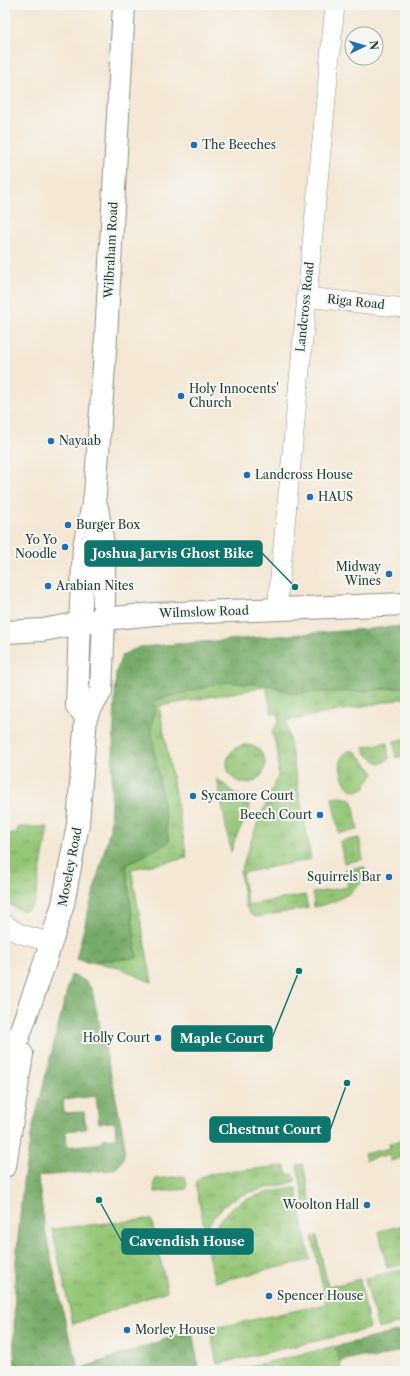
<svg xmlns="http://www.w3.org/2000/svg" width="410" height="1376" font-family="'Libre Caslon Text',serif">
<defs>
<pattern id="grass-tufts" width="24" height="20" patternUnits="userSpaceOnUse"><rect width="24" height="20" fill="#94c676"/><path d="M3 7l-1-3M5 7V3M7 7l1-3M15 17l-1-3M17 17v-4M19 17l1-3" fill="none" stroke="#78a262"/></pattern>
<pattern id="forest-crowns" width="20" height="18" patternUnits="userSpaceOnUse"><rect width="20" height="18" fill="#77ab67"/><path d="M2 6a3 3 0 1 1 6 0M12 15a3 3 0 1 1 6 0" fill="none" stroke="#618c56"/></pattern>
<pattern id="garden-dots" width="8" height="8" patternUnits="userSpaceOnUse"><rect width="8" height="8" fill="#94c676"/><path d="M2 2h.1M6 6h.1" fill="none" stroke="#78a262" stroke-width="1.8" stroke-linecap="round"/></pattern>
</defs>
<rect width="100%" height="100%" fill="#f6f6f2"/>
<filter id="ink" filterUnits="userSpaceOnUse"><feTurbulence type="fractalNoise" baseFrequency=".025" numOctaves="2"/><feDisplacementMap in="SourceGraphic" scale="8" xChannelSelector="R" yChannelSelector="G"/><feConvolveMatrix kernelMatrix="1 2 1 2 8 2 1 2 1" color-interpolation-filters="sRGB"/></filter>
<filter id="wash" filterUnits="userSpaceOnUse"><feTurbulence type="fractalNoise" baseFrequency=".012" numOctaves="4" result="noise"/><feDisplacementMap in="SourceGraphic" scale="16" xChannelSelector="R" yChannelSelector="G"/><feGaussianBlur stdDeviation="0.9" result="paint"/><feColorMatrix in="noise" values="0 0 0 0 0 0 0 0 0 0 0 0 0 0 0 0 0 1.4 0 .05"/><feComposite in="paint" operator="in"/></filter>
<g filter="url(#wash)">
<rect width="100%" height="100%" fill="#f4e7d4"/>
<!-- grass -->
<path fill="url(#grass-tufts)" stroke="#5a8255" d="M224,682L268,685L291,693L366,691L405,687V698L286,721L311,859L242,873L248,905L305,895L308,908L256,917L252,915L246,907L240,873L256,827L278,776V753L272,732L279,720L278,713L272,714L266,687L159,706L187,858L131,869L152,982C138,978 129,971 117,967C107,964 96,963 86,962L136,958L126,865L169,842L151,729L156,700Z
M405,739V755L396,758L394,741Z
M387,742L389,759L380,764L366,754L364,747Z
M227 764a19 19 0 1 1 38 0a19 19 0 1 1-38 0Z
M350,750L356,752L374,773L364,789C359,790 355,792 351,789C342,784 338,765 342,757C344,754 347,752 350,750Z
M217,779L219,780L230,790L246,800L249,805V811L235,839L231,852Z
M340,797L351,799L353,802L358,830L339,833L332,798Z
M19,827H48L35,902C26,917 16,908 5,901V834L17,833V829Z
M359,838L363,859L344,863L340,841Z
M365,867C365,870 366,873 365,876C359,892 330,905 314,907L313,893L348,887L345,869Z
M405,1140V1157L390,1161L389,1154L366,1160L364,1154L390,1148L389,1143Z
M303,1164L312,1209L306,1210L297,1165Z
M283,1166L286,1167L287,1175L293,1174L295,1181C286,1185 276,1186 267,1188C234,1195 223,1202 205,1230L196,1186L197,1181L201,1177L208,1174Z
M181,1176L185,1177C186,1180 188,1186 186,1189L155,1192L154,1183L156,1179Z
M296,1188L310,1260L215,1282C213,1272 207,1256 207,1246C208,1239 212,1232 216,1226C234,1196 264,1193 296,1188Z
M148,1219L151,1220L152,1222L167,1289V1291L73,1324L52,1229Z
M405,1225V1264L387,1268L379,1231Z
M317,1236L328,1287L360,1279L369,1326L368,1329L217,1364L210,1329L326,1304L312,1237Z
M405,1269V1322L378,1329L365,1278Z"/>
<!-- forest -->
<path fill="url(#forest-crowns)" stroke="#4b744e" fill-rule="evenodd" d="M405,626V687L366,691L291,693L268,685L224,682L156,700L151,729L169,842L126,865L137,958L86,962L76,959L110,829L116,673L122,655L140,647Z
M71,975C82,978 87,981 92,990C101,1033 112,1075 120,1119C122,1130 127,1146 123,1158C121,1165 117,1168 111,1170L38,1176L45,1231L67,1329L79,1369L181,1334L192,1332L199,1368L185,1371H15L14,1343L15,1273L23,1182L32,1130ZM96,1096L99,1123L115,1122L116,1138L102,1139V1143L67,1147L66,1131L86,1129L84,1112L64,1113L63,1100Z
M405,1330V1349L373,1359L362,1356L303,1371H233Z"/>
<!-- garden -->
<path fill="url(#garden-dots)" stroke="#5a8255" d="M335,1346L342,1371H233Z"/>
</g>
<g filter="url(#ink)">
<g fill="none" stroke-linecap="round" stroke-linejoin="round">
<defs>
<path id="minor" d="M306,297L405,308
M277,609L335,5
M5,924L18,933L52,943"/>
<path id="secondary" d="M5,632L43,630L80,623L77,706L86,716
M5,1075L44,965L63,904L78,824L86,716L101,691L104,619
M5,1166L22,1054"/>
<path id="trunk" d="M124,5L106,337L95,495L84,546L80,623L104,619L154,614L405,604
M97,508L104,551V619"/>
</defs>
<!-- minor casing -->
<use href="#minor" stroke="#8a9284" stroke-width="20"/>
<!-- secondary casing -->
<use href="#secondary" stroke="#8a9284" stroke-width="24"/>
<!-- trunk casing -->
<use href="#trunk" stroke="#8a9284" stroke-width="24"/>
<!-- minor -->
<use href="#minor" stroke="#fff" stroke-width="19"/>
<!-- secondary -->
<use href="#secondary" stroke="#fff" stroke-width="22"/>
<!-- trunk -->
<use href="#trunk" stroke="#fff" stroke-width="22"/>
</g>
</g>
<!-- markers -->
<g fill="#1f6fb2" stroke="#f6f6f2" stroke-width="1.5">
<circle cx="194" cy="145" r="4"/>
<circle cx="181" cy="396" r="4"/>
<circle cx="51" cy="441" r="4"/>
<circle cx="247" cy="475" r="4"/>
<circle cx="310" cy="497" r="4"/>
<circle cx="68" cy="525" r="4"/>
<circle cx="65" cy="547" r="4"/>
<circle cx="389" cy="574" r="4"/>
<circle cx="48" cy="586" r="4"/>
<circle cx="193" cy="796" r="4"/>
<circle cx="320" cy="815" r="4"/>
<circle cx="389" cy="877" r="4"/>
<circle cx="158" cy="1038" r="4"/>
<circle cx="367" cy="1205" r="4"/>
<circle cx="269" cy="1296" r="4"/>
<circle cx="127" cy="1330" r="4"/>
</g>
<g text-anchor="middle" stroke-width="4" stroke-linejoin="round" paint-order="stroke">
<!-- poi labels -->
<g font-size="12" fill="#1f3d34" stroke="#f6f6f2" text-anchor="start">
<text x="202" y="149">The Beeches</text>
<text x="189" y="393">Holy Innocents'<tspan x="189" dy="14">Church</tspan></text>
<text x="59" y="445">Nayaab</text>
<text x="255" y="479">Landcross House</text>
<text x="318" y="501">HAUS</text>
<text x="76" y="529">Burger Box</text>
<text x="57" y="544" text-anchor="end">Yo Yo<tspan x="57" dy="14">Noodle</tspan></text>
<text x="381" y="571" text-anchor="end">Midway<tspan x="381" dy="14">Wines</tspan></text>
<text x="56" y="590">Arabian Nites</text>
<text x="201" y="800">Sycamore Court</text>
<text x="312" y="819" text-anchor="end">Beech Court</text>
<text x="381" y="881" text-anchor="end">Squirrels Bar</text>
<text x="150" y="1042" text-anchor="end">Holly Court</text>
<text x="359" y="1209" text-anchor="end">Woolton Hall</text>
<text x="277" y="1300">Spencer House</text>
<text x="135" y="1334">Morley House</text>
</g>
<!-- street labels -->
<g font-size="12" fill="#1f3d34" stroke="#f6f6f2">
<text transform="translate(111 250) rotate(-87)" y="4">Wilbraham Road</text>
<text transform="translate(356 302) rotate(6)" y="4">Riga Road</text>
<text transform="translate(305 307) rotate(-84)" y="4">Landcross Road</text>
<text transform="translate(204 612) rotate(-2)" y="4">Wilmslow Road</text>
<text transform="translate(70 867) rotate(-79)" y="4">Moseley Road</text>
</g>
</g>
<!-- callouts -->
<path fill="none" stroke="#0f766e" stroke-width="1.5" d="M295 587L262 553M299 971L272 1038M347 1083L330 1130M99 1200L122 1242"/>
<g fill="#0f766e" stroke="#f6f6f2" stroke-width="1.5">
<circle cx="295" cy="587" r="4"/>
<circle cx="299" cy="971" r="4"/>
<circle cx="347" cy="1083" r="4"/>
<circle cx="99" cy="1200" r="4"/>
</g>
<g fill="#0f766e" stroke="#0f766e" stroke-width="1.5">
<rect x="85" y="541" width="177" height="25" rx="4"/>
<rect x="172" y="1026" width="100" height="25" rx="4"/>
<rect x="210" y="1117" width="120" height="25" rx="4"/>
<rect x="122" y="1229" width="131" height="25" rx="4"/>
</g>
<g font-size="13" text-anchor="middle" font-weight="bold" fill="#fff">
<text x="173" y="558">Joshua Jarvis Ghost Bike</text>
<text x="222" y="1043">Maple Court</text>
<text x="270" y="1134">Chestnut Court</text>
<text x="187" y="1246">Cavendish House</text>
</g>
<!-- margin -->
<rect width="410" height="1376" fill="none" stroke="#f6f6f2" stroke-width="20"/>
<!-- north arrow -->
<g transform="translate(364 46) rotate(85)"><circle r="19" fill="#f6f6f2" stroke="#a0aca6"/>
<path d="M0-3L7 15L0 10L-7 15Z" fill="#1f6fb2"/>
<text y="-6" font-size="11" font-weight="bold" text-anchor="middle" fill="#1f3d34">N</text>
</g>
</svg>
